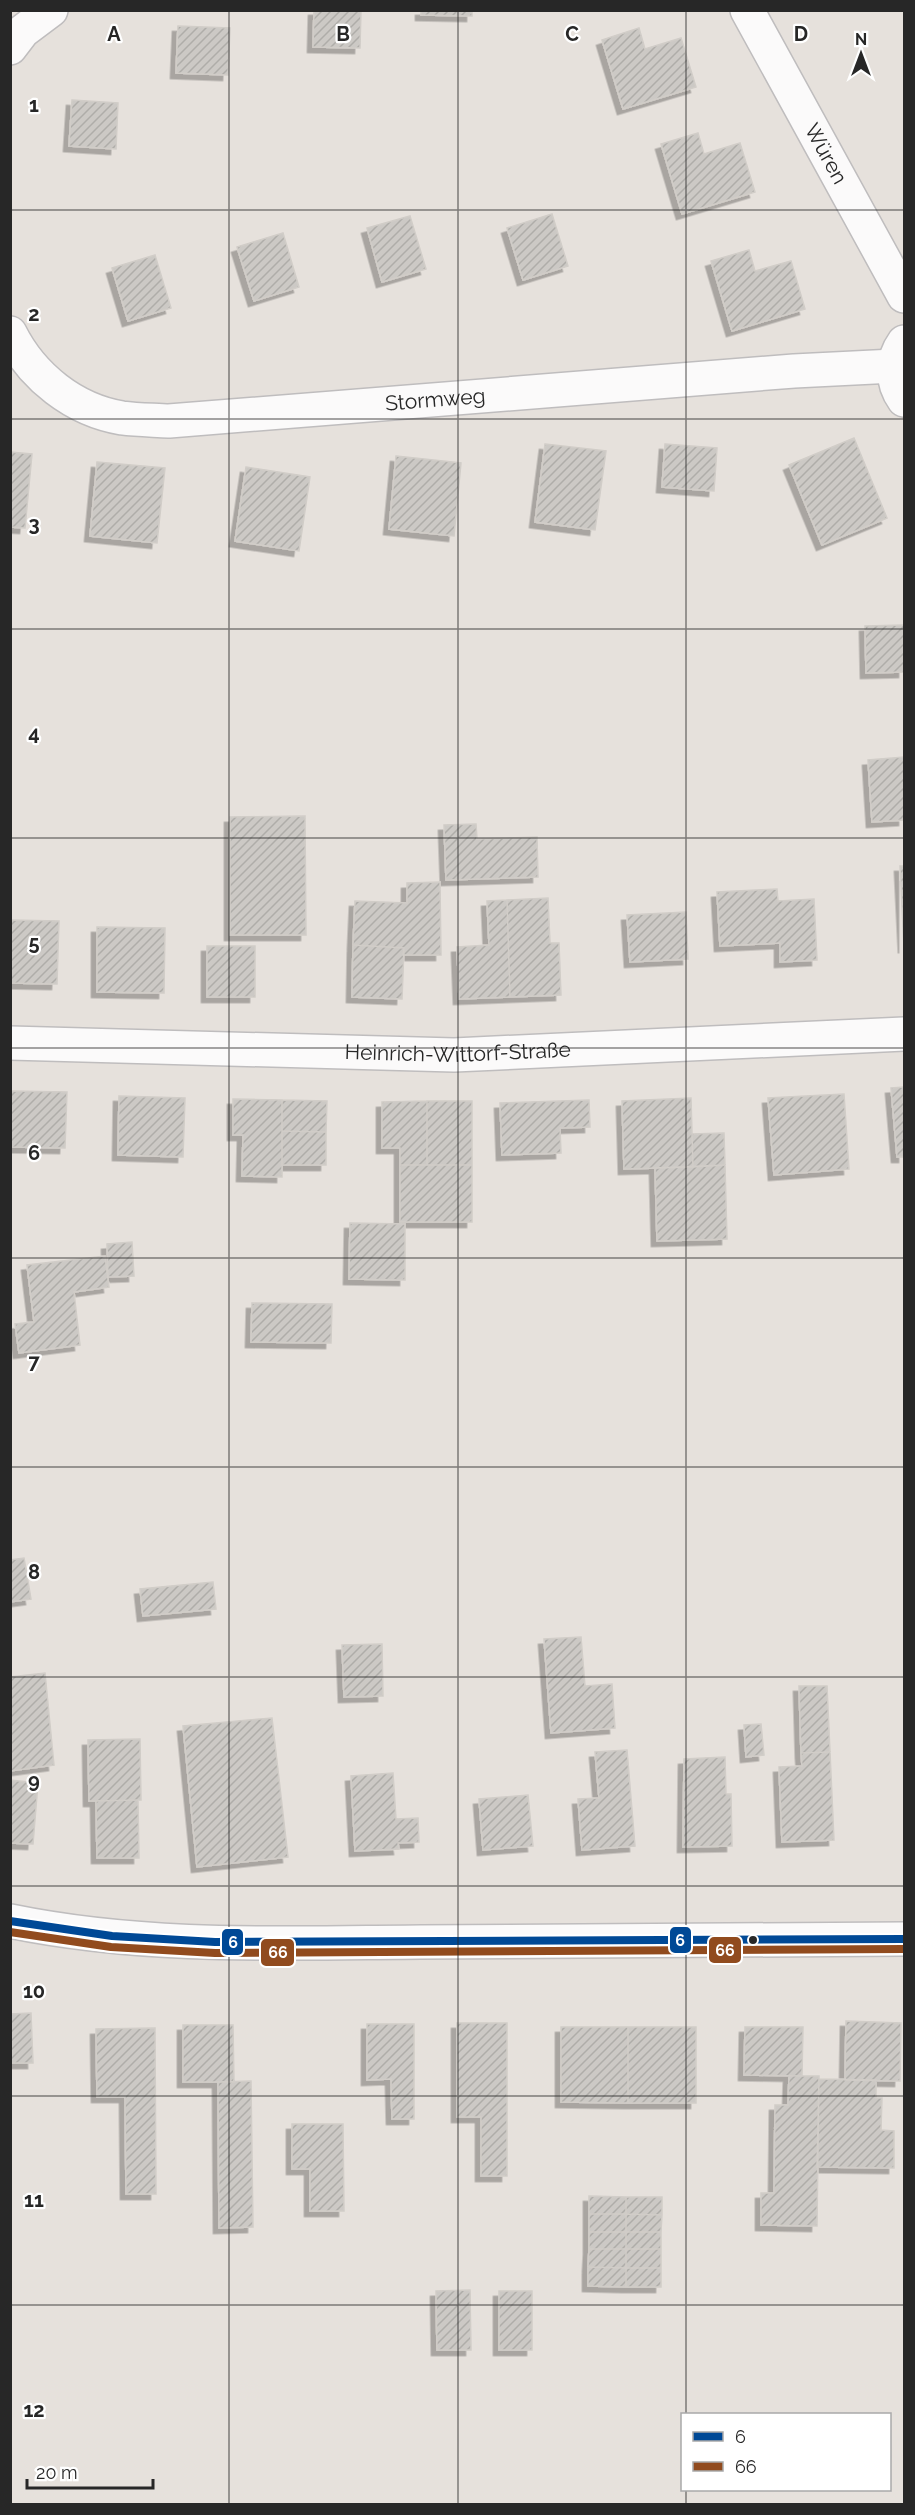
<svg xmlns="http://www.w3.org/2000/svg" width="915" height="2515" font-family="Raleway,sans-serif">
<defs>
<pattern id="building-hatch" width="6" height="6" patternUnits="userSpaceOnUse" patternTransform="scale(1.5)"><rect width="6" height="6" fill="#ccc9c5"/><path d="M-1 1l2-2M0 6l6-6M5 7l2-2" fill="none" stroke="#afada9"/></pattern>
<filter id="shadow"><feDropShadow dx="-5.5" dy="5.5" stdDeviation="0" flood-color="#0004"/></filter>
</defs>
<rect width="100%" height="100%" fill="#e6e1dc"/>
<!-- building -->
<path fill="url(#building-hatch)" stroke="#d1cdc8" stroke-width="1.5" filter="url(#shadow)" d="M314,10H361L360,48L313,47Z
M421,10H472V16L421,15Z
M178,26L230,28L228,75L176,73Z
M639,28L645,49L681,38L696,87L623,109L602,40Z
M72,100L118,103L116,149L69,146Z
M698,133L704,154L740,143L755,192L682,214L661,144Z
M552,214L568,266L523,280L507,228Z
M410,216L426,269L382,282L367,228Z
M283,233L299,287L254,301L237,247Z
M749,250L755,271L791,261L805,309L732,331L711,261Z
M155,255L171,308L128,321L112,268Z
M854,438L887,518L822,545L789,465Z
M545,444L606,451L595,530L535,522Z
M665,444L717,448L714,491L662,487Z
M10,452L32,454L25,528L10,527Z
M396,456L461,463L454,536L389,529Z
M97,462L165,468L157,543L90,536Z
M246,467L310,477L299,551L235,541Z
M904,625V672L866,673L865,626Z
M904,757V820L872,822L868,760Z
M305,816L306,935H230V817Z
M476,824L477,839L537,837L538,877L446,880L444,825Z
M900,866H904V948Z
M440,882L441,955H403L404,948L353,945L355,901L407,903V883Z
M777,889L778,901L814,899L817,960L780,962V943L720,946L717,892Z
M548,898L550,943H559L561,995L510,997L507,900Z
M507,900L510,997L459,999L457,947L489,945L487,901Z
M686,912L688,959L630,962L627,915Z
M10,920L59,921L57,984L10,983Z
M97,927L165,928L164,993L97,992Z
M353,945L404,948L402,999L352,997Z
M207,946H255V997H207Z
M904,1087V1157H897L891,1088Z
M10,1091L67,1092L65,1148L10,1147Z
M844,1094L849,1169L774,1175L768,1098Z
M119,1096L185,1098L183,1157L118,1155Z
M691,1098L693,1167L624,1169L622,1101Z
M233,1099L282,1100V1177L242,1176L243,1135H233Z
M282,1100L327,1101L326,1132L282,1131Z
M589,1100L590,1127L560,1128L561,1153L502,1155L500,1103Z
M427,1101V1165H400V1148H382V1102Z
M427,1101H472V1165H427Z
M282,1131L326,1132V1165H282Z
M724,1133L725,1165L693,1167L692,1134Z
M400,1165H472V1222H400Z
M725,1165L727,1239L657,1241L655,1168Z
M350,1223L405,1224V1280L349,1279Z
M132,1242L134,1276L108,1277L107,1244Z
M105,1256L109,1287L74,1292L80,1345L19,1353L15,1324L34,1322L27,1265Z
M252,1303L332,1304L331,1343L251,1342Z
M24,1558L31,1599L10,1602V1560Z
M213,1582L216,1609L143,1616L140,1589Z
M581,1637L585,1686L612,1684L615,1728L551,1733L544,1639Z
M382,1644L383,1696L344,1697L342,1645Z
M45,1673L54,1765L10,1771V1677Z
M799,1686H827L830,1752L801,1753Z
M272,1718L288,1857L197,1867L183,1726Z
M761,1724L764,1755L746,1757L744,1725Z
M140,1739L141,1800L89,1801L88,1740Z
M627,1750L635,1846L582,1850L578,1799L599,1798L595,1752Z
M830,1752L834,1840L782,1842L779,1767L802,1766L801,1753Z
M725,1757L726,1794H731L732,1846L683,1847L684,1759Z
M393,1773L396,1819L418,1818L419,1842L398,1843L399,1849L355,1851L351,1776Z
M10,1780L38,1783L33,1844L10,1843Z
M528,1795L533,1846L483,1850L479,1799Z
M138,1800L139,1858H97L96,1801Z
M31,2013L33,2063H10V2014Z
M846,2021L901,2023L900,2081L845,2080Z
M457,2023H507V2176H481V2117H457Z
M367,2024H414V2119H392L391,2079L367,2080Z
M183,2025H233L234,2082H183Z
M561,2027H628V2103L561,2102Z
M628,2027H696V2103H628Z
M745,2027H803L802,2076L744,2075Z
M155,2028L156,2194H126L125,2097H97L96,2029Z
M789,2076H819L817,2226L761,2225V2193H774L775,2105H788Z
M819,2079L876,2080V2098H882L881,2130L894,2131V2168L817,2167Z
M251,2081L253,2227L219,2228L218,2082Z
M292,2124H343L344,2211H310V2169H292Z
M589,2196L626,2197V2214H589Z
M626,2197H662V2215L626,2214Z
M589,2214H626V2232H589Z
M626,2214L662,2215L661,2232H626Z
M589,2232H626V2249H589Z
M626,2232H661V2249H626Z
M589,2249H626V2268L588,2267Z
M626,2249H661V2268H626Z
M588,2267L626,2268V2287L588,2286Z
M626,2268H661V2287H626Z
M470,2290L471,2350H437L436,2291Z
M499,2291H532V2350H499Z"/>
<g fill="none" stroke-linecap="round" stroke-linejoin="round">
<defs>
<g id="minor">
<path id="s1" d="M747,10L904,296"/>
<path d="M10,48L23,31L51,10"/>
<path id="s2" d="M10,333C32,377 74,410 122,418C138,420 154,420 169,421L794,371L894,366"/>
<path d="M904,342C891,360 891,382 904,400"/>
<path id="s3" d="M10,1043L454,1055L904,1034"/>
<path d="M10,1921C146,1949 283,1943 421,1942C582,1941 743,1940 904,1939"/>
</g>
</defs>
<!-- minor casing -->
<use href="#minor" stroke="#bfbdbe" stroke-width="36"/>
<!-- minor -->
<use href="#minor" stroke="#fbfafa" stroke-width="33"/>
<defs>
<path id="bus-1" d="M10,1921L112,1936L215,1942L904,1939"/>
<path id="bus-2" d="M10,1932L111,1947L215,1953L904,1949"/>
</defs>
<!-- bus-1 casing -->
<use href="#bus-1" stroke="#fff" stroke-width="12"/>
<!-- bus-2 casing -->
<use href="#bus-2" stroke="#fff" stroke-width="12"/>
<!-- bus-1 -->
<use href="#bus-1" stroke="#004996" stroke-width="8"/>
<!-- bus-2 -->
<use href="#bus-2" stroke="#914b1e" stroke-width="8"/>
</g>
<!-- grid -->
<path fill="none" stroke="#272727" stroke-width="1.5" stroke-opacity="0.55" d="M229,10V2504M458,10V2504M686,10V2414M10,210H904M10,419H904M10,629H904M10,838H904M10,1048H904M10,1258H904M10,1467H904M10,1677H904M10,1886H904M10,2096H904M10,2305H904M686,2490V2504"/>
<!-- markers -->
<circle fill="#272727" stroke="#fff" stroke-width="2" cx="753" cy="1940" r="5"/>
<g text-anchor="middle" stroke-width="4.5" stroke-linejoin="round" paint-order="stroke">
<!-- street labels -->
<g font-size="21" fill="#272727" stroke="#fff">
<text dy="7" stroke="none"><textPath href="#s1" startOffset="164">Würen</textPath></text>
<text dy="7" stroke="none"><textPath href="#s2" startOffset="460">Stormweg</textPath></text>
<text dy="7" stroke="none"><textPath href="#s3" startOffset="448">Heinrich-Wittorf-Straße</textPath></text>
</g>
</g>
<g font-size="20" text-anchor="middle" font-weight="bold" fill="#272727" stroke="#fff" stroke-width="4.5" stroke-linejoin="round" paint-order="stroke">
<text x="114" y="41">A</text>
<text x="343" y="41">B</text>
<text x="572" y="41">C</text>
<text x="801" y="41">D</text>
<text x="34" y="112">1</text>
<text x="34" y="321">2</text>
<text x="34" y="531">3</text>
<text x="34" y="740">4</text>
<text x="34" y="950">5</text>
<text x="34" y="1160">6</text>
<text x="34" y="1369">7</text>
<text x="34" y="1579">8</text>
<text x="34" y="1788">9</text>
<text x="34" y="1998">10</text>
<text x="34" y="2207">11</text>
<text x="34" y="2417">12</text>
</g>
<g stroke="#fff" stroke-width="2">
<rect x="669" y="1926" width="23" height="28" rx="6" fill="#004996"/>
<rect x="221" y="1928" width="23" height="28" rx="6" fill="#004996"/>
<rect x="708" y="1936" width="34" height="28" rx="6" fill="#914b1e"/>
<rect x="260" y="1938" width="35" height="29" rx="6" fill="#914b1e"/>
</g>
<g font-size="16" text-anchor="middle" font-weight="bold" fill="#fff">
<text x="680" y="1946">6</text>
<text x="233" y="1948">6</text>
<text x="725" y="1956">66</text>
<text x="278" y="1958">66</text>
</g>
<!-- border -->
<rect width="915" height="2515" fill="none" stroke="#272727" stroke-width="24"/>
<!-- legend -->
<rect x="681" y="2413" width="210" height="78" fill="#ffffff" stroke="#a9a9a9" stroke-width="1.5"/>
<rect x="693" y="2432" width="30" height="9" fill="#004996" stroke="#a9a9a9" stroke-width="1.5"/>
<text x="735" y="2443" font-size="18" fill="#272727">6</text>
<rect x="693" y="2462" width="30" height="9" fill="#914b1e" stroke="#a9a9a9" stroke-width="1.5"/>
<text x="735" y="2473" font-size="18" fill="#272727">66</text>
<!-- north arrow -->
<g transform="translate(861 54)" stroke="#ffffff" stroke-width="4.5" paint-order="stroke">
<path d="M0-4.5L10 22L0 15L-10 22Z" fill="#272727"/>
<text y="-9" font-size="16" font-weight="bold" text-anchor="middle" fill="#272727">N</text>
</g>
<!-- scale -->
<path d="M27 2479v9h126v-9" fill="none" stroke="#272727" stroke-width="3"/>
<text x="36" y="2479" font-size="18" fill="#272727" stroke="#ffffff" stroke-width="4.5" paint-order="stroke">20 m</text>
</svg>
